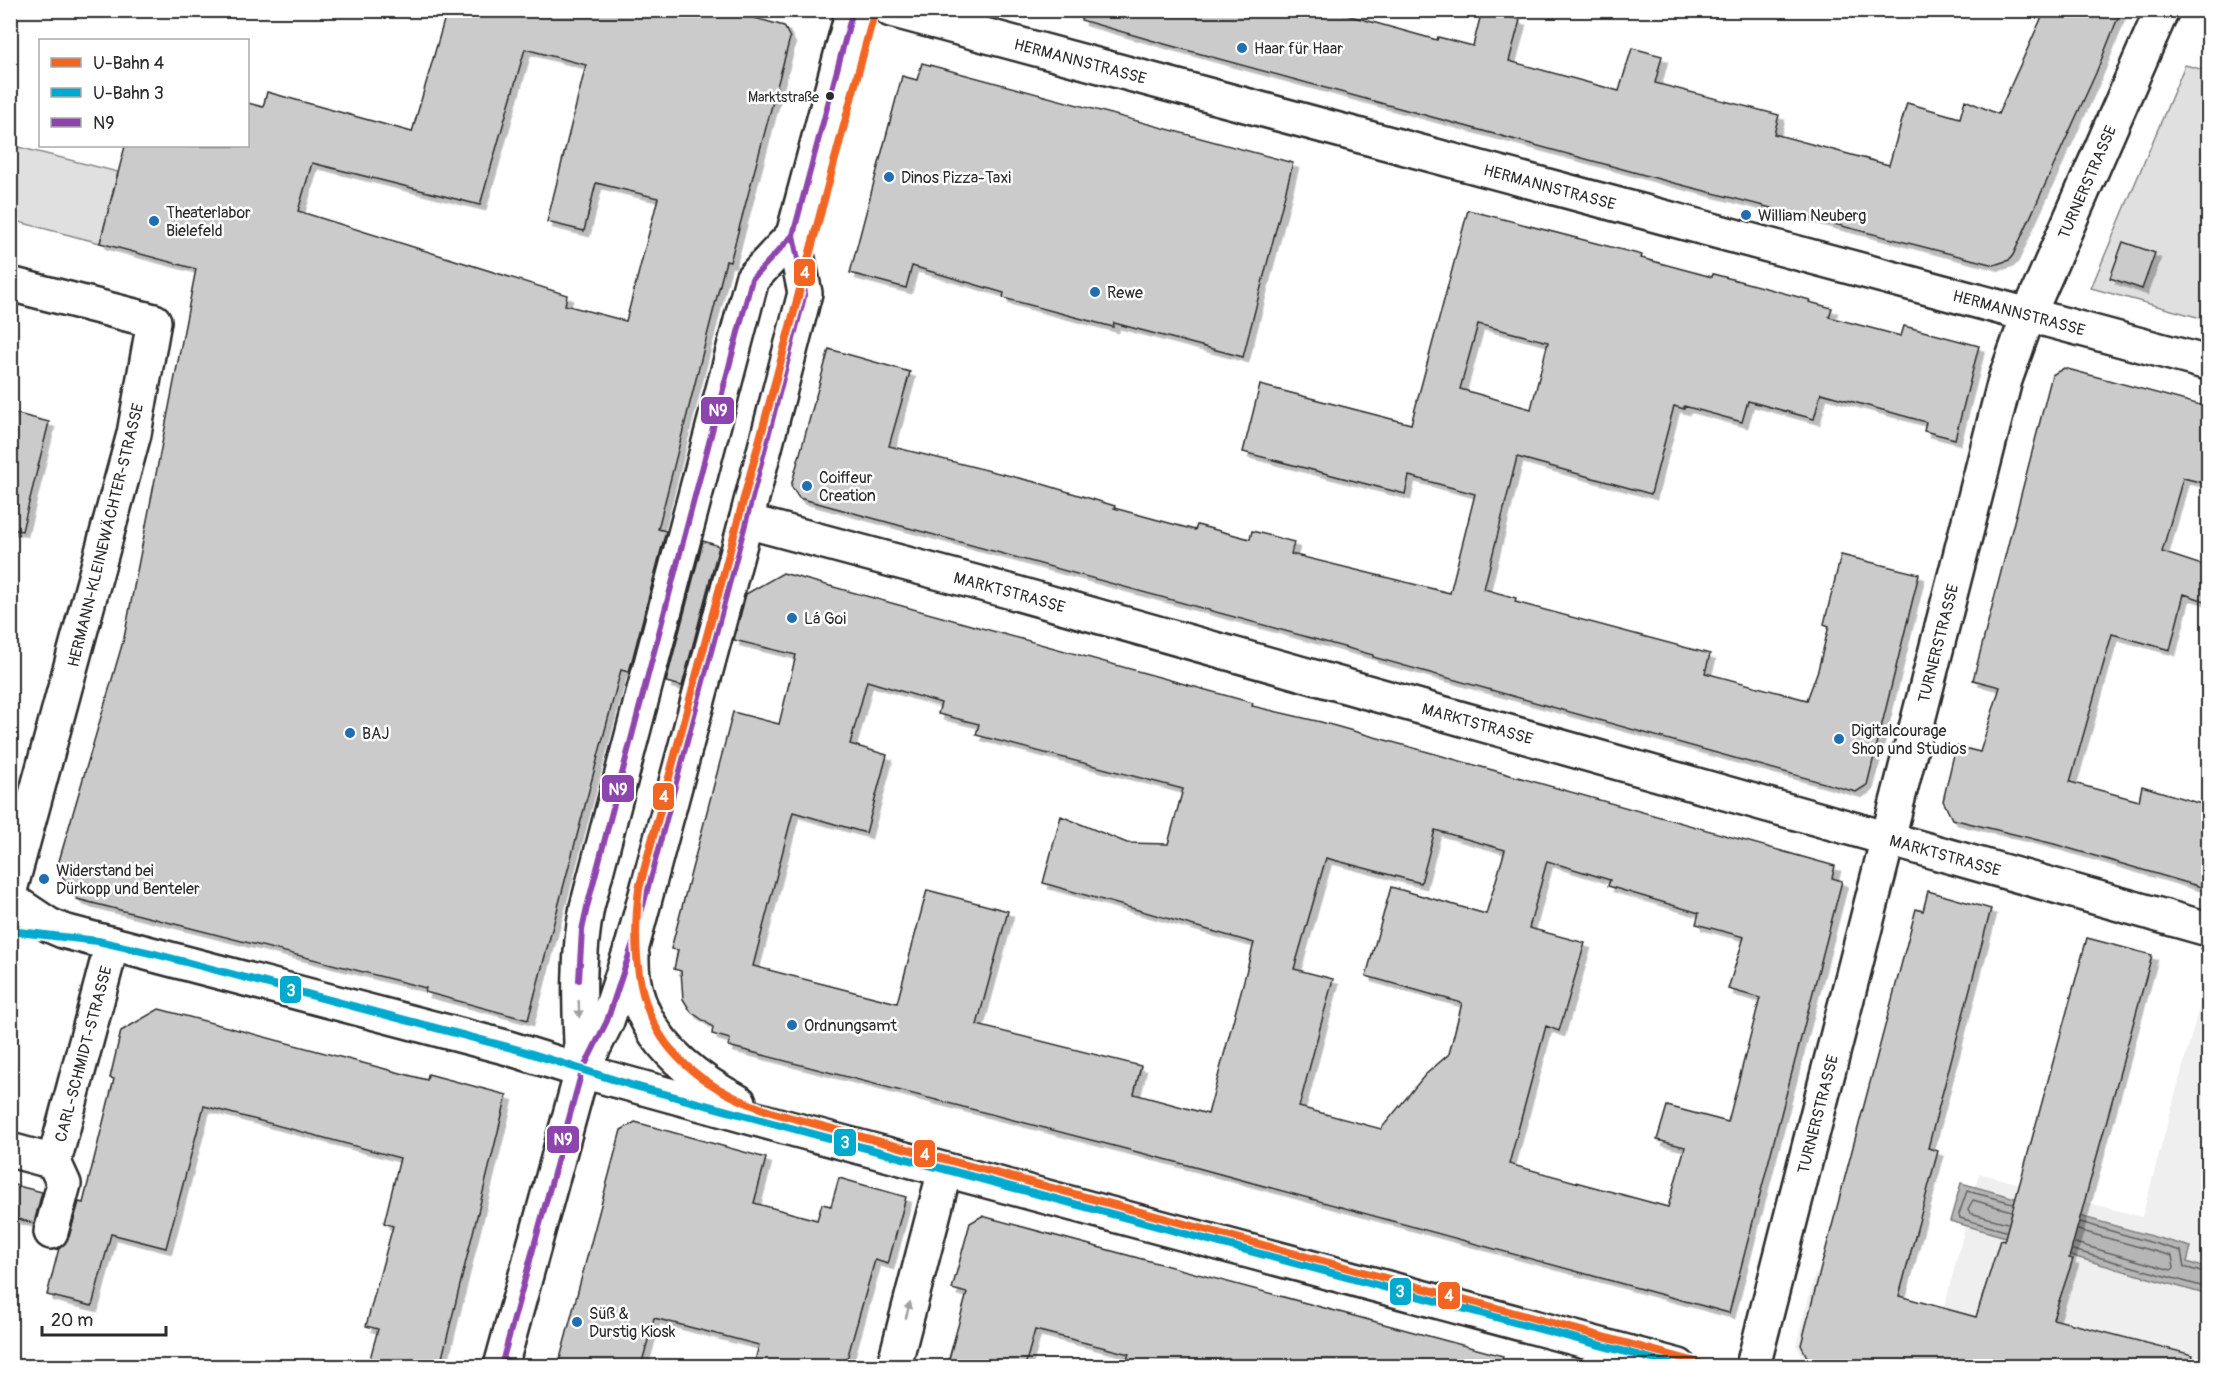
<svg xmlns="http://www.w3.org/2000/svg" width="2219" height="1377" font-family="Pangolin,sans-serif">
<defs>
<filter id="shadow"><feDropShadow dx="5.5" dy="5.5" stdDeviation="0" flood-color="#0004"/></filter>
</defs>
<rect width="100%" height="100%" fill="#fff"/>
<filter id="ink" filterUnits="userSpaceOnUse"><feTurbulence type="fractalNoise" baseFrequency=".0167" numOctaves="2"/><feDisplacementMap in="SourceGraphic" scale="12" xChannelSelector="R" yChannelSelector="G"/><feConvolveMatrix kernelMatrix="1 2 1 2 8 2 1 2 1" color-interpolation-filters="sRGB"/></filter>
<g filter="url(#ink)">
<!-- built -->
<path fill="#efefef" d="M2208,974V1366H1815L1806,1364L1796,1345L1815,1274L1944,1308L1979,1173L2142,1217Z"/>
<!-- green -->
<path fill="#e0e0e0" stroke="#868686" stroke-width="1.5" d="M2185,65L2208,71V320L2091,288Z
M10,145L118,172L100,243L11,220Z"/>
<!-- water -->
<path fill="#b6b6b6" stroke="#7e7e7e" stroke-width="1.5" d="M1961,1183L2191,1247L2187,1262L2208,1269V1295L1950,1221Z"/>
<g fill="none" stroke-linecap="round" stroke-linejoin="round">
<!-- shore -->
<path stroke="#636363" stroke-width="1.5" d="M2080,1222L2181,1251L2184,1267L2208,1274
M2007,1223L1970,1213L1968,1209L1973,1200L2011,1211
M2005,1231L1960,1218L1959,1214L1967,1191L2013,1203
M2075,1243L2171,1270L2174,1268L2172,1256L2078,1230
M2073,1250L2208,1288"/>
</g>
<!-- building -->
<path fill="#cbcbcb" stroke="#2b2b2b" stroke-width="1.5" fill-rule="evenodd" filter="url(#shadow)" d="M447,10H726L784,26L790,38L730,262L726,261L658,529L666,531L629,672L621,670L528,1020L425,992L426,988L77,899L57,868L124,638L196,269L100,243L125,146H248V103L263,107L267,92L412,132ZM525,49L586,65L547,222L584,231L596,183L658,198L626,321L565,305L567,295L298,211L312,163L480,205Z
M1082,10H1329L1437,40L1438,37L1473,46L1482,10H1485L1520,20L1509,61L1619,91L1632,48L1662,56L1655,83L1779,115L1774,134L1889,165L1907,103L1960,118L1965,100L1998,114L2045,10H2121L2096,73L2013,255L2009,260L1994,265L1670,182L1168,45L1081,20Z
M922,63L1293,163L1243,357L1114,323L1113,327L1003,298L1004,293L912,266L906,288L850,273L902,76L917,80Z
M1468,210L1642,255L1641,258L1712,277L1713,274L1810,300L1809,302L1832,308L1829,317L1901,336L1904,326L1979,346L1955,439L1924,431L1926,422L1821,393L1814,419L1748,401L1742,422L1684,406V409L1674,406L1651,494L1517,457L1484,589L1516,598L1515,602L1710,654L1705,673L1807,700L1818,670L1829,626L1824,624L1841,555L1919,574L1867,785L1856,792L1373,657V655L799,498L791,486L829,349L910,372L889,446L1039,483L1115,506L1114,508L1195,530L1197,525L1250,539L1252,531L1294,542L1291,554L1450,593L1475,494L1409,476L1405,494L1243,452L1260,385L1411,424ZM1478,324L1548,342L1531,409L1460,389Z
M2123,242L2155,253L2142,289L2110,278Z
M2064,368L2208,407V484L2183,478L2162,552L2208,567V602L2184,594L2170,650L2112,634L2070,782L2139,801L2142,786L2208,806V889L2054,844L1952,819L1943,801L1956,746L1980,752L2000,687L1973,680L2052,375Z
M10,412L49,422L22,531L10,529Z
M703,541L719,546L682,686L666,682Z
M783,573L1253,703L1252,706L1321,722L1835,866L1832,878L1842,881L1729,1313L1176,1162L728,1046L730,1039L712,1034L713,1027L691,1012L683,999L681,971L674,969L678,950L671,949L733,712L779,724L796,655L734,640L746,594ZM867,681L941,703L938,714L979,724L976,735L1183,789L1168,844L1127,843L1061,816L1043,883L1254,943L1208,1114L1134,1094L1141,1066L977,1025L1008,911L927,890L897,1003L753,966L793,812L866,833L887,755L850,744ZM1435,830L1505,850L1486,914L1391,887L1366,976L1462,1003L1449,1054L1425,1075L1381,1129L1299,1107L1333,979L1294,969L1326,858L1421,883ZM1547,861L1610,880L1608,886L1699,913L1696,924L1744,937L1728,989L1760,998L1728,1122L1667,1106L1657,1140L1685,1147L1668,1207L1509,1164L1546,1026L1559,1031L1585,943L1529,928Z
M1928,891L1991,909L1928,1148L1938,1151L1899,1296L1976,1317L2000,1240L2004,1241L2087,938L2152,955L2069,1258L2073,1259L2053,1319L2193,1355L2191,1366H1830L1809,1361L1801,1345L1819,1275L1916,909L1923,911Z
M159,1009L427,1080L428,1074L507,1095L440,1366H368L378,1329L366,1326L393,1226L384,1223L400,1158L204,1106L166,1248L111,1234L92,1306L47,1295L59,1248L69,1237L79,1202L83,1203L114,1079L110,1078L121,1031Z
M635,1122L766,1158L754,1203L817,1220L822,1204L831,1206L839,1178L906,1197L888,1264L875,1260L845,1366H775L755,1361L759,1345L654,1318L641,1366H558L621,1130Z
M10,1184L42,1192L34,1223L10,1217Z
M982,1216L1503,1356L1501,1366H1154L1127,1359L1129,1354L1035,1330L1025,1366H947L967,1293L952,1289L970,1223Z"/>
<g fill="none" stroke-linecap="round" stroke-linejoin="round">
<defs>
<g id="minor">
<path id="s1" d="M891,10L2208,363"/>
<path d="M10,284L154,321L134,434L10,890"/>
<path id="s2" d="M746,521L1012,592L2208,929"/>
<path d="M10,899L49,925L63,931L505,1047L582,1071L785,1127L1679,1366"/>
<path d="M632,956C630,1026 682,1072 739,1102"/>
<path d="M582,1068C580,1014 576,961 587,907L752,279L793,235"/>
<path d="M10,1150L54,1162L64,1184L51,1232"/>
<path id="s3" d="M54,1162L112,944"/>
<path d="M501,1366L582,1071L607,1021L633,943L746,521L805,293L793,235L853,10"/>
<path d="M894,1366L945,1170"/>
<path id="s4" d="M1753,1366L2005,380L2028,316L2162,10"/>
</g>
</defs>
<!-- minor casing -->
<use href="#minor" stroke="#2b2b2b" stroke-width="38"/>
<!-- minor -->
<use href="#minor" stroke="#fff" stroke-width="33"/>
<defs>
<path id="bus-1" d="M579,980L582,930L587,907L752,279L793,235
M501,1366L582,1071L607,1021L633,943L746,521L805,293L793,235L853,10"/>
</defs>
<!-- bus-1 casing -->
<use href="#bus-1" stroke="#fff" stroke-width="10"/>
<!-- bus-1 -->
<use href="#bus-1" stroke="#8e44ad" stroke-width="6"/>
<defs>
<path id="metro-1" d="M875,10L639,889C625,1006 658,1075 774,1113L1711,1366"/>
<path id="metro-2" d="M10,931L98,941L155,954L523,1051L631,1085L1678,1366"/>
</defs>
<!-- metro-1 casing -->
<use href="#metro-1" stroke="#fff" stroke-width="12"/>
<!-- metro-2 casing -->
<use href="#metro-2" stroke="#fff" stroke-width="12"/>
<!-- metro-1 -->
<use href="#metro-1" stroke="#f26522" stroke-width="8"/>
<!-- metro-2 -->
<use href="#metro-2" stroke="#00a9ce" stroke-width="8"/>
</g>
<!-- one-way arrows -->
<defs><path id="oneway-solid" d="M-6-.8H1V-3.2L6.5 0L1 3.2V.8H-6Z" transform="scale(1.5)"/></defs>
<g fill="#a0a0a0">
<use href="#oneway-solid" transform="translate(579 1009) rotate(88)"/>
<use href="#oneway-solid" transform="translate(908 1310) rotate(-75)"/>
</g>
</g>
<!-- markers -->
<g fill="#1f6fb2" stroke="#fff" stroke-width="2">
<circle cx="1242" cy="48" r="6"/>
<circle cx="889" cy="177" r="6"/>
<circle cx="1746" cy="215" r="6"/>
<circle cx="154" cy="221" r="6"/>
<circle cx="1095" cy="292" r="6"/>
<circle cx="807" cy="486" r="6"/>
<circle cx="792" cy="618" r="6"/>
<circle cx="350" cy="733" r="6"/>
<circle cx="1839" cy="739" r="6"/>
<circle cx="44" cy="879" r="6"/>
<circle cx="792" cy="1025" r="6"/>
<circle cx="577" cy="1322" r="6"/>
</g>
<circle fill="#2b2b2b" stroke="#fff" stroke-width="2" cx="830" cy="96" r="5"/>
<g text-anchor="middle" stroke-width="5" stroke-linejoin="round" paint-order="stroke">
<!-- bus labels -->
<g font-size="14" fill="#2b2b2b" stroke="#fff" text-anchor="end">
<text x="819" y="102">Marktstraße</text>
</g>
<!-- poi labels -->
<g font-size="16" fill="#2b2b2b" stroke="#fff" text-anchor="start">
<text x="1254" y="54">Haar für Haar</text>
<text x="901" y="183">Dinos Pizza-Taxi</text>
<text x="166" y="218">Theaterlabor<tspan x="166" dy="18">Bielefeld</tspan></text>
<text x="1758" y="221">William Neuberg</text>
<text x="1107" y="298">Rewe</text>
<text x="819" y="483">Coiffeur<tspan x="819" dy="18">Creation</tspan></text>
<text x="804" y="624">Lá Goi</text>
<text x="1851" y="736">Digitalcourage<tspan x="1851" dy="18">Shop und Studios</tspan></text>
<text x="362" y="739">BAJ</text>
<text x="56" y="876">Widerstand bei<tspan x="56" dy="18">Dürkopp und Benteler</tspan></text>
<text x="804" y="1031">Ordnungsamt</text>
<text x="589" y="1319">Süß &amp;<tspan x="589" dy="18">Durstig Kiosk</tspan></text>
</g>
<!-- street labels -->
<g font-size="16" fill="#2b2b2b" stroke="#fff">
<text dy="6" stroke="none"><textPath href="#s1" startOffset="196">HERMANNSTRASSE</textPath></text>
<text dy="6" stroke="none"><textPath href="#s4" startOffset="1232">TURNERSTRASSE</textPath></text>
<text dy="6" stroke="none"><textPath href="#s1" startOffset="682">HERMANNSTRASSE</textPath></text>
<text dy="6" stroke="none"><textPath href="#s1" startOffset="1168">HERMANNSTRASSE</textPath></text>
<text transform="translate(105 535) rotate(-76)" y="6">HERMANN-KLEINEWÄCHTER-STRASSE</text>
<text dy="6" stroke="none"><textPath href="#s2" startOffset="273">MARKTSTRASSE</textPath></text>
<text dy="6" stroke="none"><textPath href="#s4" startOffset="746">TURNERSTRASSE</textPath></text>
<text dy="6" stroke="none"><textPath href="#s2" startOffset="759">MARKTSTRASSE</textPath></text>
<text dy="6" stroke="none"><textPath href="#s2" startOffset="1245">MARKTSTRASSE</textPath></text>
<text dy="6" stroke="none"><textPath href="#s3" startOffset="112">CARL-SCHMIDT-STRASSE</textPath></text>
<text dy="6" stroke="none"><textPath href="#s4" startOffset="260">TURNERSTRASSE</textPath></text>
</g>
</g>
<g stroke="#fff" stroke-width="2">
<rect x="793" y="258" width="23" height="29" rx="6" fill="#f26522"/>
<rect x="700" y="396" width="35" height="29" rx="6" fill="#8e44ad"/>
<rect x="601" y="774" width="34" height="29" rx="6" fill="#8e44ad"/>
<rect x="652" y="782" width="23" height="29" rx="6" fill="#f26522"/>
<rect x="279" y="975" width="23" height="29" rx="6" fill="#00a9ce"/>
<rect x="546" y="1125" width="34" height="29" rx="6" fill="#8e44ad"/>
<rect x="833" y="1128" width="24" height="29" rx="6" fill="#00a9ce"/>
<rect x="913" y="1139" width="23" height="29" rx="6" fill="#f26522"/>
<rect x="1389" y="1277" width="23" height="29" rx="6" fill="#00a9ce"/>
<rect x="1437" y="1281" width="24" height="29" rx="6" fill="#f26522"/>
</g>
<g font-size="16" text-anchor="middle" font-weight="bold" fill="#fff">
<text x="805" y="278">4</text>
<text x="718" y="416">N9</text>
<text x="618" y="795">N9</text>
<text x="664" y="802">4</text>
<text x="291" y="996">3</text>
<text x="563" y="1145">N9</text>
<text x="845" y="1148">3</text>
<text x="925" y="1160">4</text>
<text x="1400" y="1297">3</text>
<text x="1449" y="1301">4</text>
</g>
<!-- margin -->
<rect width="2219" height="1377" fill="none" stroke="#fff" stroke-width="36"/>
<rect x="18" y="18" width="2183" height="1341" fill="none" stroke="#2b2b2b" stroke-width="2" filter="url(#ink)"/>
<!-- legend -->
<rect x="39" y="39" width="210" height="108" fill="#ffffff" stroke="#aaaaaa" stroke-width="1.5"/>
<rect x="51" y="58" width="30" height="9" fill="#f26522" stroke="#aaaaaa" stroke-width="1.5"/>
<text x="93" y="69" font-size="18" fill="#2b2b2b">U-Bahn 4</text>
<rect x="51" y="88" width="30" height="9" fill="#00a9ce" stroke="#aaaaaa" stroke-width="1.5"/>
<text x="93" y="99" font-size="18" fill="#2b2b2b">U-Bahn 3</text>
<rect x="51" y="118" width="30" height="9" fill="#8e44ad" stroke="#aaaaaa" stroke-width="1.5"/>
<text x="93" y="129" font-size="18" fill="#2b2b2b">N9</text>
<!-- scale -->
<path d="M42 1326v9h124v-9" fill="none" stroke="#2b2b2b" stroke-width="3"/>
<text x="51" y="1326" font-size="18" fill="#2b2b2b" stroke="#ffffff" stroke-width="4.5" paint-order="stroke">20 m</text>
</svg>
